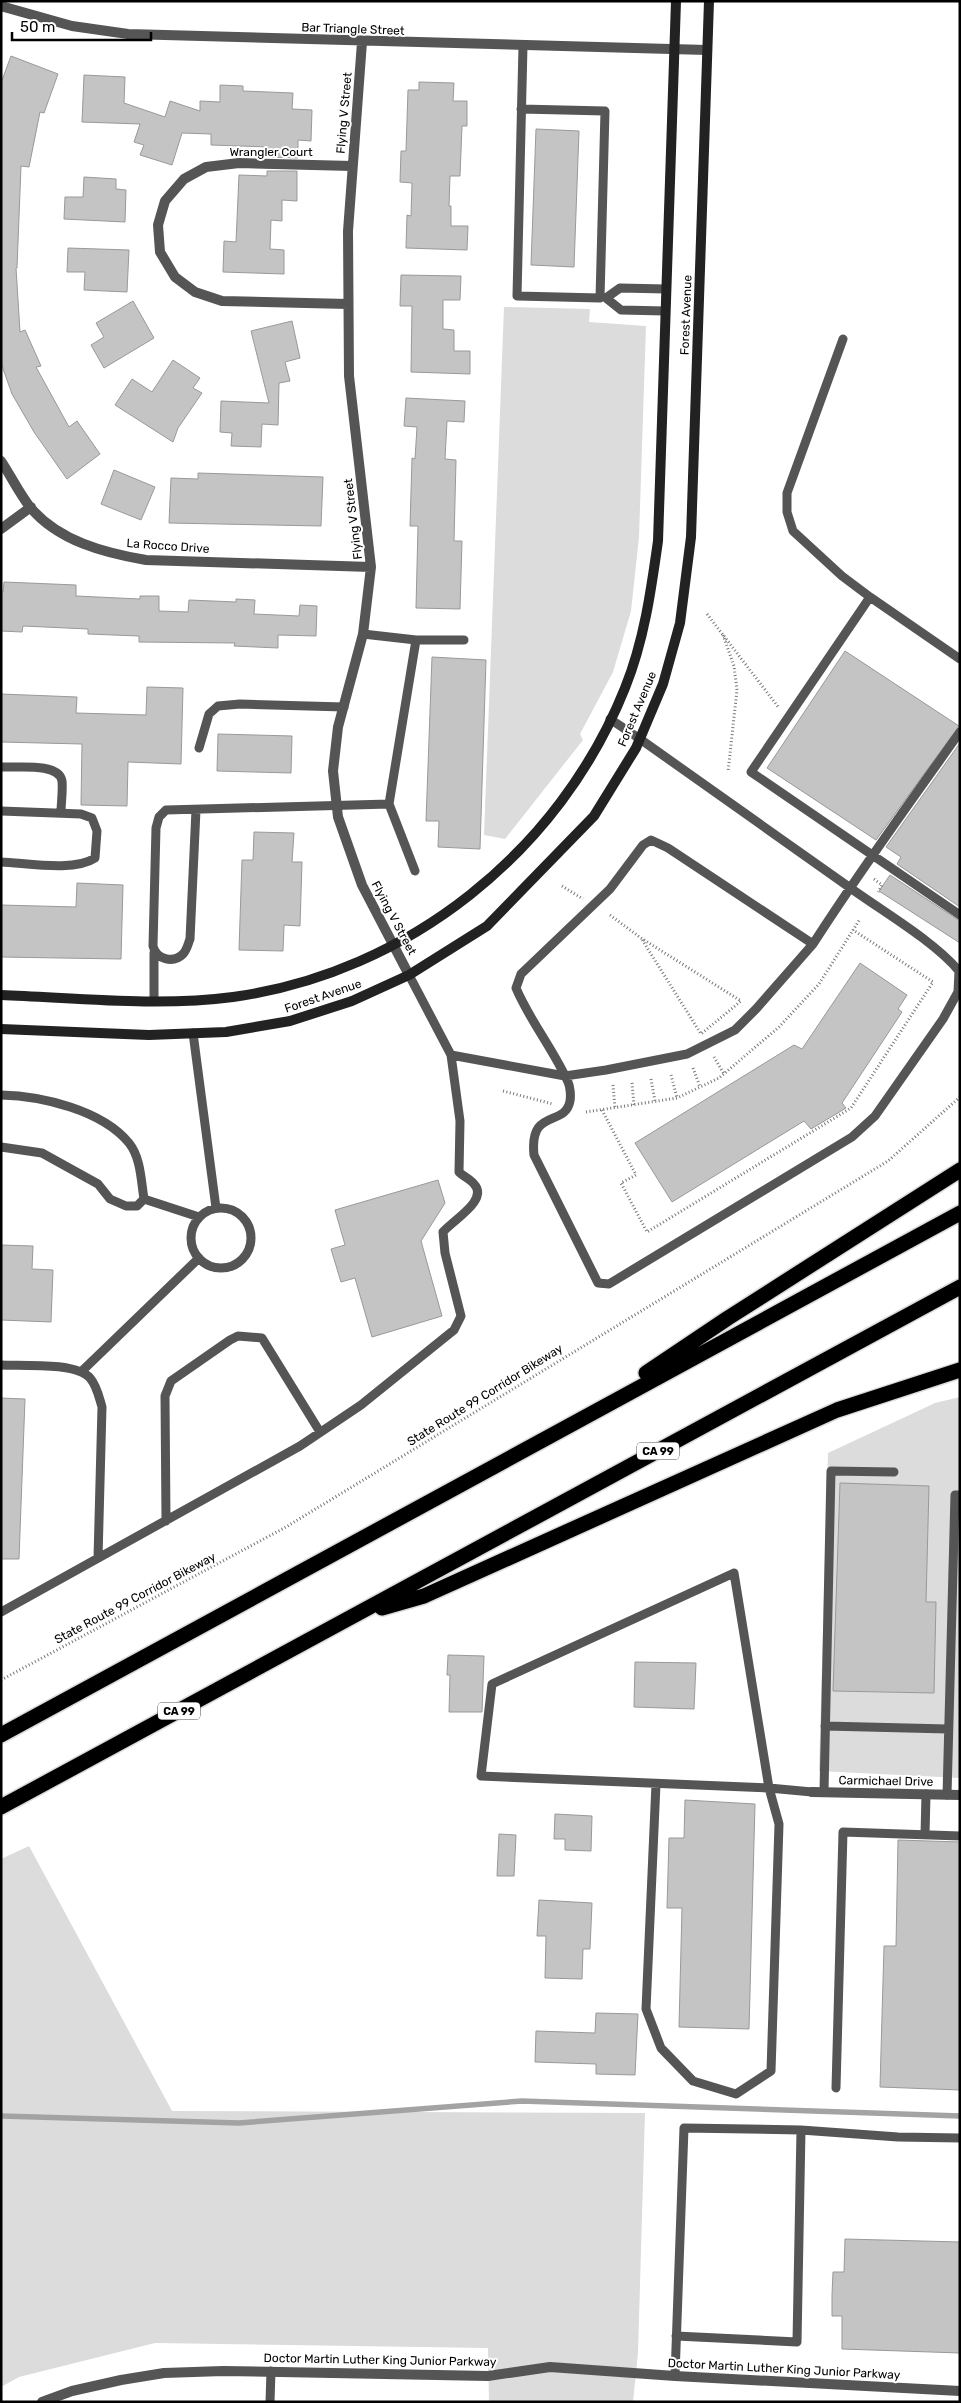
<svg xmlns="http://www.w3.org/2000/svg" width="961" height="2403" font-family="Rubik,sans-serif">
<rect width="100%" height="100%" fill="#fff"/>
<!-- green -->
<path fill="#dcdcdc" d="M504,307L590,309L589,322L646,326L639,537L631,611L613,672L580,734L583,740L505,839L484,835Z
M960,1397V1778L819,1771L828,1453L935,1403Z
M29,1846L172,2111L645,2113L638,2353L633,2402H489L488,2348L155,2343L19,2377L1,2387V1859Z"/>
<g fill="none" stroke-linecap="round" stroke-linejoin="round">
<!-- stream -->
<path stroke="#a3a3a3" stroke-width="5.5" d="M1,2116L239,2123L522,2101L960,2116"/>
</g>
<!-- building -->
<path fill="#c4c4c4" stroke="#999" d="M11,56L58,74L44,113L40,112L29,167L21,166L17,268H16L20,332L25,330L41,366L36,367L69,427L77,421L100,454L67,479L34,432L12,394L1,363V83Z
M84,75L125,77L124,103L165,117L170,101L200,111V101L220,102V85L243,86V91L293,93L292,109L312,110L311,141L298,140V158L268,157V147L211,145V134L182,133L172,165L140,155L144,145L134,142L140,124L82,122Z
M419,82L454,83L453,101H467V126H462L460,176H450L449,206H451V226H468L467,250L406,248L407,215L411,216L412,183L400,182L401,151H406L408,90H419Z
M536,129L579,131L574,267L531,265Z
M267,171H297V201L282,200V221L271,220L270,249L284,250V274L223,272L224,241L236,242L239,175L267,176Z
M84,177L116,179V189L126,190L125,222L64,219L65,197H83Z
M68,248L129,250L127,292L84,290L85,272H67Z
M401,275L461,276L460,300H443V329L454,330V351H470V374L411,372L412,306H400Z
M133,301L154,338L104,368L91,345L104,337L96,323Z
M292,321L300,358L285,362L290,381L279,383L278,425L262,424L261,447L231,446L232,433L220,432L221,401L269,403L251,331Z
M173,360L200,378L193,388L202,393L178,428L173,442L115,405L132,379L152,392Z
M406,398L465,401L464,422L447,421L445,459L456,460L454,541H462L460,609L416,608L418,526H410L412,458L415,459L417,427L404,426Z
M114,470L155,487L141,520L101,504Z
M198,473L323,477L321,526L169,523L171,478L198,479Z
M4,582L76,585V596L140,599V596H159V611L188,612L189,600L236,602V599L255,600L254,614L299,616L300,605L317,606L316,636L278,635V648L234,646L235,643L139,642V636L88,634V629L23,626L22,632L1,631V592H3Z
M845,651L959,726L876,840L767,768Z
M432,657L486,660L480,849L438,847L439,821H426Z
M147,687L183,688L181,764L128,762L127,806L81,805L82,744L1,742V694L77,697L76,713L146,715Z
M218,734L292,736L291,773L217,771Z
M960,743V907L897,864L901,857L886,847Z
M254,832L294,833L292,862H302L300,926L284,925L283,951L239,950L242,860H253Z
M890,875L960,921V943L879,891Z
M77,883L123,885L121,959L1,957V905L76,907Z
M860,963L907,995L898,1009L902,1012L842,1103L846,1108L811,1129L804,1121L672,1202L635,1143L794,1045L802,1049Z
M438,1180L445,1203L421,1241L442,1316L372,1337L355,1278L341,1282L331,1249L345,1245L335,1210Z
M1,1245L33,1246L32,1269L53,1270L51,1322L1,1320Z
M1,1398L25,1399L19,1559H1Z
M840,1483L929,1486L926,1602H936L934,1693L833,1691Z
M448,1655L484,1656L482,1712H449L450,1675H447Z
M635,1662L696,1663L694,1709L634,1707Z
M685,1800L755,1804L749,2029L679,2027L682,1908H667L669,1838H684Z
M555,1814L592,1816L591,1851L565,1850V1839H554Z
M499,1834L516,1835L514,1876H497Z
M898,1840L960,1842V2090L880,2087L884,1946H896Z
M539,1900L592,1903L590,1949H583L582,1979L545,1978L546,1936H537Z
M596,2013L638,2014L635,2075L596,2074V2064L535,2062L536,2031L595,2033Z
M845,2239L960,2242V2353L842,2349V2316H832V2295L833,2272H844Z"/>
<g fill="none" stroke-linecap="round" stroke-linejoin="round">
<defs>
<path id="highway" d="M646,1373L728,1318L960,1170
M382,1608L424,1596L837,1410L960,1370
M1,1735L960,1213
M1,1807L960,1287"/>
</defs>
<!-- highway casing -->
<use href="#highway" stroke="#dbdbdb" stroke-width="18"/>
<!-- path -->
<path stroke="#777" stroke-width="3" stroke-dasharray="1 2.5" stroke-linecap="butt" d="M707,614L779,708
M723,635L734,666L737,690L728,772
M874,879L882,885L878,892
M562,886L583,899
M610,915L641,938
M641,938L741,1001L701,1034Z
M714,1057L724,1074
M693,1068L700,1087
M671,1075L677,1098
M651,1079L655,1101
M632,1083L634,1105
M613,1085L615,1108
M503,1091L553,1104
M602,1110L636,1175L621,1183L647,1232L851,1108L933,982L853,930
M586,1112L677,1098L719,1078L779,1027L819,984L860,919
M1,1680L286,1527L888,1161L960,1097"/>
<!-- lane -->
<path stroke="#555" stroke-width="9" d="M521,109L605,111L600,298L517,296L523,46
M665,311L621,310L606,298L620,288L666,289
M843,339L787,493V512L793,531L842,576L870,597
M363,634L416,640
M960,659L870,597L751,772L960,915
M610,719L640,739L849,887C882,911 934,941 959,971L958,992L943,1019L875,1116L852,1137L609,1284L598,1283L534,1155C529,1107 565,1128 570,1101C571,1095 570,1086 568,1082C553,1049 530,1021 516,988L521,974L610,889L643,845L651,840L668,848L813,944C859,872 910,802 960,732
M199,748L209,714L218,706L240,704L344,707
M1,767C16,768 59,762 62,781C63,791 61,803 61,813
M196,810L190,939C188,944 187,950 183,954C173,964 156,959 153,946L156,828L159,817L166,810L389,804
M1,811L81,814L92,818L97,831L95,858C74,872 27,863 1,862
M415,871L389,804L416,640H464
M154,1000V953
M193,1033L216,1208
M451,1055L565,1076L606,1070L687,1054L735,1030L756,1009L813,944
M1,1095C42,1096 102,1110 129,1143C141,1158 141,1181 144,1199L137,1206H126L110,1199L98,1184L42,1153L1,1147
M144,1199L199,1217
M191 1238a30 30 0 1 1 60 0a30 30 0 1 1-60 0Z
M1,1365C22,1366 76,1362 90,1378C97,1386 99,1397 102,1407L98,1558
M82,1371L199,1258
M166,1521L165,1396L171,1381L230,1340L238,1336L262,1338L320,1432
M1,1612L300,1446L361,1405L454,1330L461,1316L445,1253L443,1232C453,1220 489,1200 474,1184C470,1179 464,1177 459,1172L460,1121L451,1055L409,975
M825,1726L948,1729
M656,1784L646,2009L661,2048L693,2081L736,2094L771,2071L779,1824L769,1788L734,1573L492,1684L481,1776L769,1788L812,1792
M824,1792L831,1471L894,1472
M947,1795L955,1495H960
M925,1835L926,1794
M836,2088L843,1832L960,1836
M676,2336L797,2342L801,2130
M675,2376L684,2128L801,2130L898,2137L960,2138
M270,2402L271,2371"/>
<!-- street -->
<path stroke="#555" stroke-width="10" d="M1,6L72,26L128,34L707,50
M362,42L348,231L349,376L371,567L363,634L338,727L333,771L338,817L362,885L409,975
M348,304L222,301L195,292L175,277L160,252L158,225L165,201L184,179L206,167L239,163L352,166
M1,461C11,476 19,493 30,507C58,541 105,553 146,560L371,567
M1,529L31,507
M812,1792L960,1795
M42,2402L72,2391L121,2380L164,2373L223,2371L488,2376L550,2367L675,2376L960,2391"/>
<!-- secondary -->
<path stroke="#222" stroke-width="10" d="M1,995C78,998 157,1007 233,997C408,973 560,851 625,688C644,641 651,591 658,541L676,1
M1,1029L149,1035L226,1032L290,1021L352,1001L409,975L487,926L594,816L636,748L663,684L680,623L691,537L709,1"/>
<!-- highway -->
<use href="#highway" stroke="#000" stroke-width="15"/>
</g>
<g text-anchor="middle" stroke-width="4" stroke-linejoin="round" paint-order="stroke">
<!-- shield labels -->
<g fill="#fff" stroke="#4c4c4c" stroke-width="1">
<rect x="637" y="1442.5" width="42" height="17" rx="4"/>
<rect x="158" y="1702.5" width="42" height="17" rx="4"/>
</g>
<g font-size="11" font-weight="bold" fill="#000">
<text x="658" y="1455">CA 99</text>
<text x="179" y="1715">CA 99</text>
</g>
<!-- street labels -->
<g font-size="12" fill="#000" stroke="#fff">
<text transform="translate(353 29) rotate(2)" y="4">Bar Triangle Street</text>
<text transform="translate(344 113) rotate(-85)" y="4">Flying V Street</text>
<text x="271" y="156">Wrangler Court</text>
<text transform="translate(686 315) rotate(-88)" y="4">Forest Avenue</text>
<text transform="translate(353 519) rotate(-97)" y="4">Flying V Street</text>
<text transform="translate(168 546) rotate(4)" y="4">La Rocco Drive</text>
<text transform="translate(637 709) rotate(-67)" y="4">Forest Avenue</text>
<text transform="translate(394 918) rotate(62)" y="4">Flying V Street</text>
<text transform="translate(323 996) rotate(-19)" y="4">Forest Avenue</text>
<text transform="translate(485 1395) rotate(-32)" y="4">State Route 99 Corridor Bikeway</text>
<text transform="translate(135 1598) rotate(-28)" y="4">State Route 99 Corridor Bikeway</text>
<text transform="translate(886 1781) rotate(1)" y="4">Carmichael Drive</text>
<text transform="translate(380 2360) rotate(1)" y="4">Doctor Martin Luther King Junior Parkway</text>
<text transform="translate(784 2369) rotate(3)" y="4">Doctor Martin Luther King Junior Parkway</text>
</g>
</g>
<!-- border -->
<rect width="961" height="2403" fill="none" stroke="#000000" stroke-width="5"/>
<!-- scale -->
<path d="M12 32v8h139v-8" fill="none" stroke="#000000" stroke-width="2.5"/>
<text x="20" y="32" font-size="15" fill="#000000" stroke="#ffffff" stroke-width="4" paint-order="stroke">50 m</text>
</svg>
